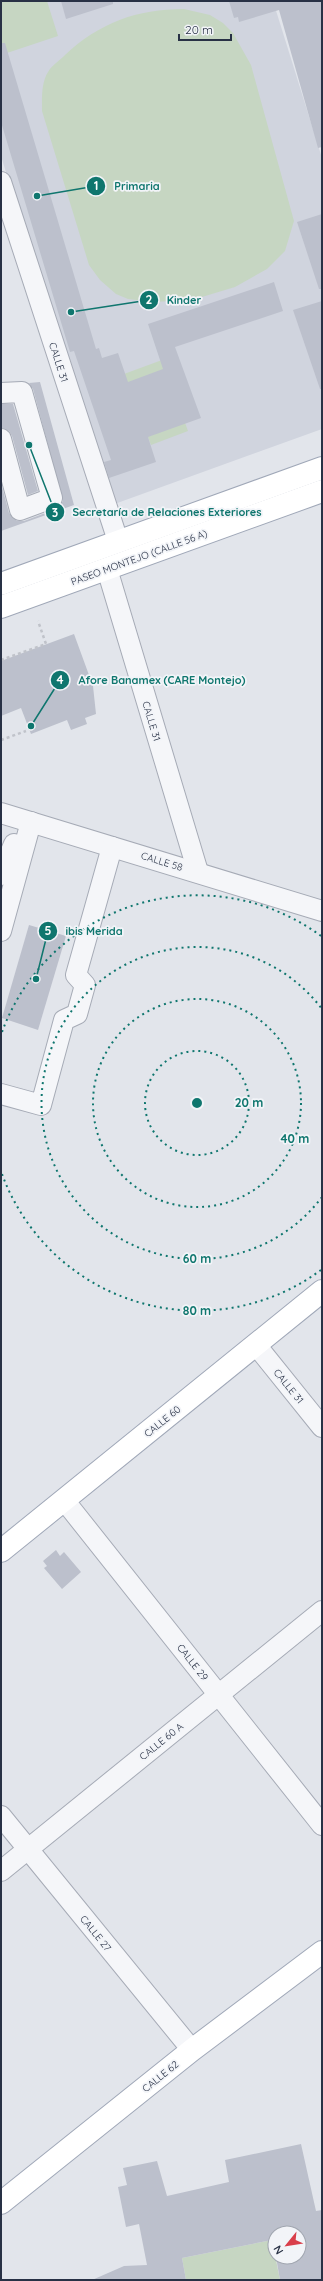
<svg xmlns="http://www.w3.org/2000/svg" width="323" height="2281" viewBox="0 0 323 2281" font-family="Quicksand,sans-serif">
<rect width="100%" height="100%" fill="#e2e5eb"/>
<!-- built -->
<polygon fill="#d0d4de" points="1,1 273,1 322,158 322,429 109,506 1,156"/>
<!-- green -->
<g fill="#c6d6c2">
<polygon points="1,1 47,1 58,36 1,55"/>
<path d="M184,9l26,6 13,8 10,10 18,32 43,156 -9,30 -18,18 -32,18 -43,13 -39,2 -25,-3 -12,-5 -16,-14 -11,-15 -47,-154c0,-12 -1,-28 6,-39 4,-7 11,-11 17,-17 34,-32 72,-46 119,-46z"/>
<polygon points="162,360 188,431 151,445 124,374"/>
<polygon points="272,2240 280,2280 186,2280 182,2258"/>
</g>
<!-- building -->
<g fill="#bcc0cc">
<polygon points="61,1 113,1 113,4 66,19"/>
<polygon points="229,1 322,1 322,147 318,148 279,10 239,22 238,17 234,18"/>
<polygon points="1,43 5,43 96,349 99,348 102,358 118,353 128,382 163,369 148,324 274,282 283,311 175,347 201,418 148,437 156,462 109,478 104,462 111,460 74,351 70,352 1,122"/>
<polygon points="322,214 322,289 319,289 297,222"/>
<polygon points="322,301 322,389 320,389 293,310"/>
<polygon points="40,382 74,505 1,531 1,483 9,513 17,521 24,521 56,509 63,501 33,389 29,383"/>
<polygon points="1,404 13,404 38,491 28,495 12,436 9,431 1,428"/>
<polygon points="74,634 93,686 96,714 85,718 87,724 71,730 67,720 31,734 21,708 1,716 1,661"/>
<polygon points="29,925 66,936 38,1030 2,1018"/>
<polygon points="56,1550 60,1556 64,1552 81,1572 62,1589 44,1568 47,1566 43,1561"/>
<polygon points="301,2144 316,2211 322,2210 322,2280 280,2280 276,2257 299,2257 299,2233 275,2233 275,2253 272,2240 182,2258 186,2280 92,2280 124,2266 147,2265 139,2224 126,2227 118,2187 127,2185 123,2168 157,2161 167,2196 229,2182 225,2160"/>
</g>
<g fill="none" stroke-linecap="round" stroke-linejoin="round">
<defs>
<g id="minor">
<polyline points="1,182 118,541"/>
<polyline points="1,393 22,392 52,498 20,510 1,439"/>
<polyline points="107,569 198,872"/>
<polyline points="1,813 322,911"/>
<polyline points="1,875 14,844"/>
<polyline points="1,931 31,822"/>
<polyline points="1,1094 41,1105 64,1020 77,1014 85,985 76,975 112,847"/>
<polyline points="256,1345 322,1427"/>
<polyline points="64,1500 322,1825"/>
<polyline points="1,1816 192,2050"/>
<polyline points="1,1871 322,1611"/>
</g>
<g id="major">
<polyline points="1,584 322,468"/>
<polyline points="1,607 322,491"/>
<polyline points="1,1551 322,1291"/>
<polyline points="1,2203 192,2050 322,1952"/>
</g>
</defs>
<!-- minor casing -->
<use href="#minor" stroke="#a6abb6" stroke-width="22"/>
<!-- major casing -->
<use href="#major" stroke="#a0a8b8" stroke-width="24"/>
<!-- path -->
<g stroke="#c0c3ca" stroke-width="2.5" stroke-dasharray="3 3" stroke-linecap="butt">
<polyline points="1,660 46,644 38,621"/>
<polyline points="1,740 26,731"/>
</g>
<!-- minor -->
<use href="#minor" stroke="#f5f6f9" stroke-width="20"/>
<!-- major -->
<use href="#major" stroke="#fff" stroke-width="22"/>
</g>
<!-- distance rings -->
<g fill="none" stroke="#0f766e" stroke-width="2" stroke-dasharray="2 4">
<circle cx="197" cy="1103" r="52"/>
<circle cx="197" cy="1103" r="104"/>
<path d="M322 1197A156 156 0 1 1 322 1009"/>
<path d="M321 1270A208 208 0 0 1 2 1174M2 1032A208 208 0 0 1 321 936"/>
</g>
<g text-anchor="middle" stroke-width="3.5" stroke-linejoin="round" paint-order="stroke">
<!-- street labels -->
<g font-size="10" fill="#283145" stroke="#f2f4f8">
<text transform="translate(59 362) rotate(72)" y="4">CALLE 31</text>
<text transform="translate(139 557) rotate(-20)" y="4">PASEO MONTEJO (CALLE 56 A)</text>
<text transform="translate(152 721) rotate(73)" y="4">CALLE 31</text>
<text transform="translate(162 861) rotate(17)" y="4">CALLE 58</text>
<text transform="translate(289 1386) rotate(51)" y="4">CALLE 31</text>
<text transform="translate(162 1421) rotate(-39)" y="4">CALLE 60</text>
<text transform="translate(193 1662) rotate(52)" y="4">CALLE 29</text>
<text transform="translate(161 1741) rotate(-39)" y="4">CALLE 60 A</text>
<text transform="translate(96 1933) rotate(51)" y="4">CALLE 27</text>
<text transform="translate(160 2076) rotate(-39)" y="4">CALLE 62</text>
</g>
</g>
<circle cx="197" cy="1103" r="6" fill="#0f766e" stroke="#f2f4f8" stroke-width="2"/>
<g font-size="12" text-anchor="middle" font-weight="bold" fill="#0f766e" stroke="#f2f4f8" stroke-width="3.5" stroke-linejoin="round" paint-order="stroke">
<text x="249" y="1107">20 m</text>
<text x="295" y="1143">40 m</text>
<text x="197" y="1263">60 m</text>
<text x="197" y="1315">80 m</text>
</g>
<!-- callouts -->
<path fill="none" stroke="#0f766e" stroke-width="1.5" d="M37 196L96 186M71 312L149 300M29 445L55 512M31 726L60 680M36 979L48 931"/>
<g fill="#0f766e" stroke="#f2f4f8" stroke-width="1.5">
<circle cx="37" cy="196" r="4"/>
<circle cx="71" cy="312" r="4"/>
<circle cx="29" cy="445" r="4"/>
<circle cx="31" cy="726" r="4"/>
<circle cx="36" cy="979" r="4"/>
<circle cx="96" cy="186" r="10"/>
<circle cx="149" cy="300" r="10"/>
<circle cx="55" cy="512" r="10"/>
<circle cx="60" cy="680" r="10"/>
<circle cx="48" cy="931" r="10"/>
</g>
<g font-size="12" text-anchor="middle" font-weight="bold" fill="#fff">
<text x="96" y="190">1</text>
<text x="149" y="304">2</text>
<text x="55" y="517">3</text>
<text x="60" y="684">4</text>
<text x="48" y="935">5</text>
</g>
<g font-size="11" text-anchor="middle" font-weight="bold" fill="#0f766e" stroke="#f2f4f8" stroke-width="3.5" stroke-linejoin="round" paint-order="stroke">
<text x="137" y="190">Primaria</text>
<text x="184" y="304">Kinder</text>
<text x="167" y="516">Secretaría de Relaciones Exteriores</text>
<text x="162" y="684">Afore Banamex (CARE Montejo)</text>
<text x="94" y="935">ibis Merida</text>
</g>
<!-- border -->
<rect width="323" height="2281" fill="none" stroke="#283145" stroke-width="4"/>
<!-- north arrow -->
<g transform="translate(287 2245) rotate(240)"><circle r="19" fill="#f2f4f8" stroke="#a1a6b0"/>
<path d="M0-3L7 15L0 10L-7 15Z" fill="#d93e4a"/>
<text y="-6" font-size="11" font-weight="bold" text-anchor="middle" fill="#283145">N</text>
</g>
<!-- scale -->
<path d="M179 34v6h52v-6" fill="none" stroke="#283145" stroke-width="2"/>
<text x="185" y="34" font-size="12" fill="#283145" stroke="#f2f4f8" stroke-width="3" paint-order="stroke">20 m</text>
</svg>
